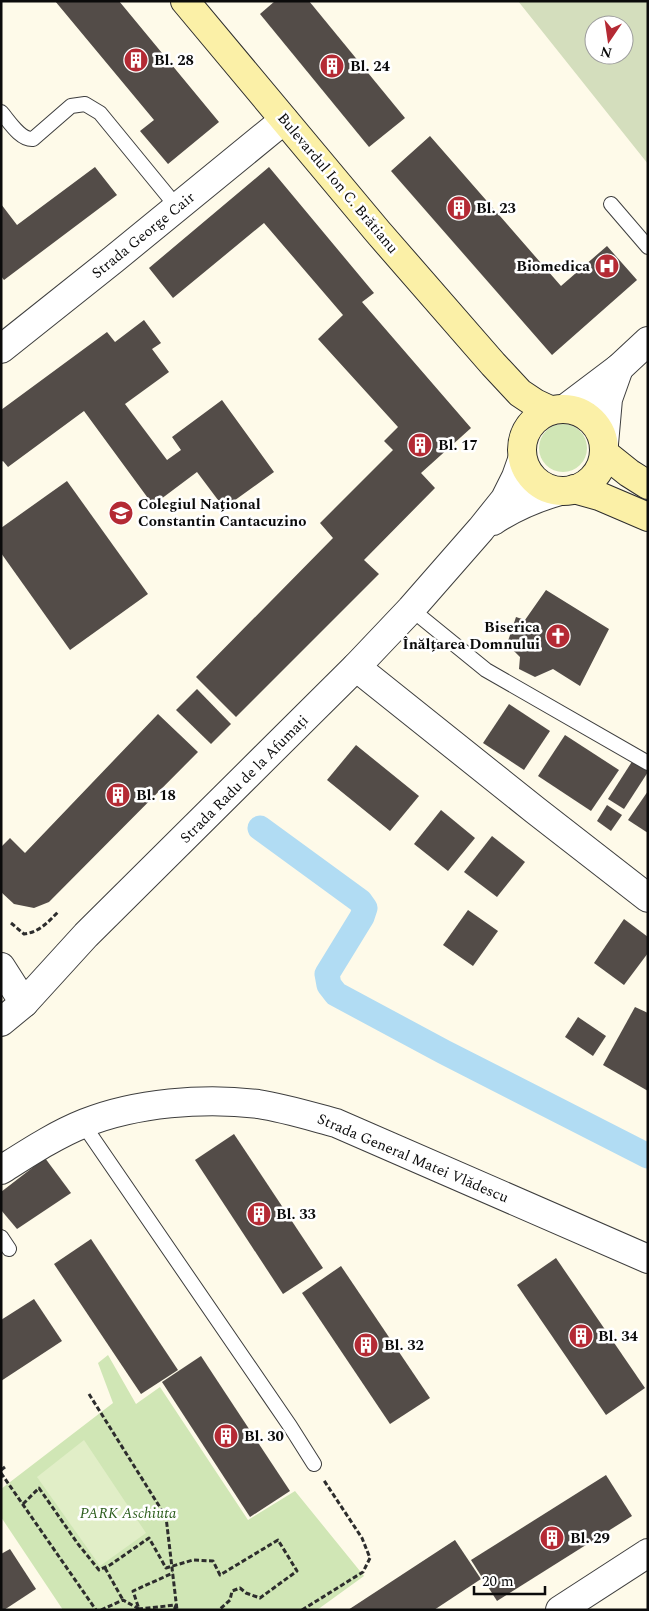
<svg xmlns="http://www.w3.org/2000/svg" width="649" height="1611" viewBox="0 0 649 1611" font-family="Spectral,serif">
<rect width="100%" height="100%" fill="#fefae9"/>
<!-- green -->
<g fill="#d0e6b5">
<circle cx="563" cy="448" r="24"/>
<polygon points="108,1355 136,1404 160,1387 248,1520 295,1491 364,1576 317,1610 63,1610 1,1517 1,1489 113,1403 98,1363"/>
</g>
<!-- cemetery -->
<path fill="#d4debd" fill-rule="evenodd" d="M518,1h130v163zM594,25h30v30h-30z"/>
<!-- pitch -->
<polygon fill="#e1eec7" points="84,1440 146,1533 100,1566 37,1477"/>
<g fill="none" stroke-linecap="round" stroke-linejoin="round">
<!-- canal -->
<polyline stroke="#b1dcf3" stroke-width="25" points="260,828 360,901 365,908 362,917 327,974 329,985 336,994 444,1052 648,1156"/>
</g>
<!-- building -->
<g fill="#534c48">
<polygon points="55,1 119,1 219,122 168,164 140,131 154,120"/>
<polygon points="275,1 309,1 405,118 369,147 260,14"/>
<polygon points="430,136 561,286 607,246 637,280 552,355 391,171"/>
<polygon points="95,167 117,195 4,280 1,276 1,204 17,225"/>
<polygon points="269,167 374,293 362,302 471,428 421,473 435,488 364,560 379,574 236,717 196,677 333,538 320,523 393,450 384,441 398,427 318,339 343,315 264,223 173,298 149,268"/>
<polygon points="144,320 161,343 152,349 169,372 125,404 167,460 181,450 172,437 222,400 274,472 224,508 197,472 153,505 84,411 8,467 3,461 1,462 1,410 107,332 115,342"/>
<polygon points="67,481 148,594 70,650 1,553 1,528"/>
<polygon points="546,590 609,629 580,686 553,669 535,677 519,669 520,657 507,644 516,617 525,620"/>
<polygon points="197,689 231,724 211,744 176,710"/>
<polygon points="509,704 550,731 524,770 483,743"/>
<polygon points="158,714 198,752 49,902 34,908 14,904 1,892 1,847 10,838 25,853"/>
<polygon points="565,735 619,770 591,811 538,776"/>
<polygon points="356,745 419,796 390,831 327,780"/>
<polygon points="633,760 648,770 648,772 624,809 608,799"/>
<polygon points="648,791 648,833 628,820"/>
<polygon points="607,805 622,815 611,831 597,821"/>
<polygon points="441,810 475,838 448,871 414,844"/>
<polygon points="492,836 525,862 497,897 464,872"/>
<polygon points="468,910 498,931 473,966 443,945"/>
<polygon points="624,919 648,937 648,953 624,985 594,963"/>
<polygon points="635,1007 648,1013 648,1091 603,1065"/>
<polygon points="578,1017 606,1036 593,1056 565,1037"/>
<polygon points="234,1134 323,1268 283,1294 195,1160"/>
<polygon points="45,1158 71,1193 17,1229 1,1210 1,1192"/>
<polygon points="91,1239 178,1370 141,1394 54,1264"/>
<polygon points="556,1258 645,1388 606,1415 517,1285"/>
<polygon points="341,1266 430,1398 390,1424 302,1293"/>
<polygon points="34,1299 62,1341 1,1381 1,1320"/>
<polygon points="201,1356 290,1491 250,1517 162,1382"/>
<polygon points="606,1475 632,1516 497,1601 471,1560"/>
<polygon points="455,1540 481,1579 434,1610 348,1610"/>
<polygon points="10,1549 36,1589 4,1610 1,1610 1,1554"/>
</g>
<g fill="none" stroke-linecap="round" stroke-linejoin="round">
<defs>
<g id="lane">
<path d="M1,112c8,9 19,28 32,27l38,-33 14,-2 15,9 77,94"/>
<polyline points="611,204 648,247"/>
<polyline points="411,609 486,670 648,763"/>
<polyline points="83,1124 290,1426 314,1464"/>
<polyline points="1,1237 9,1249"/>
</g>
<g id="street">
<polyline points="1,349 114,259 284,120"/>
<polyline points="566,408 619,368 648,341"/>
<polyline points="604,444 608,399 619,368"/>
<path d="M493,521c21,-14 42,-23 67,-30"/>
<polyline points="356,667 535,810 648,898"/>
<polyline points="1,967 24,1003"/>
<polyline points="1,1022 24,1003 86,935 356,667 411,609 481,529 505,499 516,477 522,460"/>
<path d="M1,1170c27,-17 54,-35 84,-47 50,-20 119,-26 173,-19 26,4 52,12 78,19l312,136"/>
<polyline points="560,1610 648,1553"/>
</g>
<g id="secondary">
<polyline points="185,1 378,232 493,364 520,393 535,403 550,410"/>
<circle cx="563" cy="450" r="41"/>
<polyline points="604,453 629,473 648,485"/>
<polyline points="574,489 599,496 648,517"/>
</g>
</defs>
<!-- lane casing -->
<use href="#lane" stroke="#3e3e3e" stroke-width="16"/>
<!-- street casing -->
<use href="#street" stroke="#3e3e3e" stroke-width="30"/>
<!-- secondary casing -->
<use href="#secondary" stroke="#2d2d2d" stroke-width="30"/>
<!-- path -->
<g stroke="#2d2d2d" stroke-width="3" stroke-dasharray="5 2.5" stroke-linecap="butt">
<path d="M11,923l13,11c16,-2 24,-12 35,-23"/>
<polyline points="89,1394 166,1517 177,1610"/>
<polyline points="1,1470 5,1467"/>
<polyline points="1,1473 96,1610"/>
<polyline points="23,1504 39,1488 78,1544 99,1570 110,1565 149,1538 166,1568 193,1560 213,1561 220,1575 278,1540 297,1571 260,1598 246,1593 240,1588 232,1591 230,1600 219,1610"/>
<polyline points="105,1568 123,1600"/>
<polyline points="138,1609 176,1605 174,1610"/>
<polyline points="101,1610 123,1600 139,1609 133,1591 173,1573"/>
<polyline points="302,1610 363,1572 370,1558 362,1538 323,1479"/>
</g>
<!-- lane -->
<use href="#lane" stroke="#fff" stroke-width="14"/>
<!-- street -->
<use href="#street" stroke="#fff" stroke-width="28"/>
<!-- secondary -->
<use href="#secondary" stroke="#fbf0a7" stroke-width="28"/>
</g>
<!-- icons -->
<defs>
<symbol id="building-disc" viewBox="-11 -11 22 22"><circle r="9.5" fill="#b42a34" stroke="#fff"/><path d="M-4-6H4V6H1V3H-1V6H-4ZM-2.5-4.3h1.7v1.8h-1.7ZM.8-4.3h1.7v1.8H.8ZM-2.5-1h1.7V.8h-1.7ZM.8-1h1.7V.8H.8Z" fill="#fff"/></symbol>
<symbol id="hospital-disc" viewBox="-11 -11 22 22"><circle r="9.5" fill="#b42a34" stroke="#fff"/><path d="M-5-5h3v3.5h4V-5h3V5h-3V1.5h-4V5h-3Z" fill="#fff"/></symbol>
<symbol id="school-disc" viewBox="-11 -11 22 22"><circle r="9.5" fill="#b42a34" stroke="#fff"/><path d="M0-5L7-2L0 1L-7-2ZM-4 1L0 2.5L4 1V4Q0 6-4 4Z" fill="#fff"/></symbol>
<symbol id="church-disc" viewBox="-11 -11 22 22"><circle r="9.5" fill="#b42a34" stroke="#fff"/><path d="M-1.2-6h2.4v3.5h3.3v2.4h-3.3V6h-2.4V-.1h-3.3v-2.4h3.3Z" fill="#fff"/></symbol>
</defs>
<g fill-rule="evenodd">
<use href="#building-disc" x="122" y="46" width="28" height="28"/>
<use href="#building-disc" x="318" y="52" width="28" height="28"/>
<use href="#building-disc" x="445" y="194" width="28" height="28"/>
<use href="#hospital-disc" x="593" y="252" width="28" height="28"/>
<use href="#building-disc" x="406" y="431" width="28" height="28"/>
<use href="#school-disc" x="107" y="499" width="28" height="28"/>
<use href="#church-disc" x="544" y="622" width="28" height="28"/>
<use href="#building-disc" x="104" y="781" width="28" height="28"/>
<use href="#building-disc" x="245" y="1200" width="28" height="28"/>
<use href="#building-disc" x="567" y="1322" width="28" height="28"/>
<use href="#building-disc" x="352" y="1331" width="28" height="28"/>
<use href="#building-disc" x="212" y="1422" width="28" height="28"/>
<use href="#building-disc" x="538" y="1524" width="28" height="28"/>
</g>
<g text-anchor="middle" stroke-width="5" stroke-linejoin="round" paint-order="stroke">
<!-- poi labels -->
<g font-size="15" font-weight="bold" fill="#0b0b0b" stroke="#fff" text-anchor="start">
<text x="154" y="65">Bl. 28</text>
<text x="350" y="71">Bl. 24</text>
<text x="476" y="213">Bl. 23</text>
<text x="590" y="271" text-anchor="end">Biomedica</text>
<text x="438" y="450">Bl. 17</text>
<text x="138" y="509">Colegiul Național<tspan x="138" dy="17">Constantin Cantacuzino</tspan></text>
<text x="540" y="632" text-anchor="end">Biserica<tspan x="540" dy="17">Înălțarea Domnului</tspan></text>
<text x="136" y="800">Bl. 18</text>
<text x="276" y="1219">Bl. 33</text>
<text x="598" y="1341">Bl. 34</text>
<text x="384" y="1350">Bl. 32</text>
<text x="244" y="1441">Bl. 30</text>
<text x="570" y="1543">Bl. 29</text>
</g>
<!-- street labels -->
<g font-size="15" fill="#0b0b0b" stroke="#fff">
<text transform="translate(338 183) rotate(50)" y="5">Bulevardul Ion C. Brătianu</text>
<text transform="translate(143 235) rotate(-39)" y="5">Strada George Cair</text>
<text transform="translate(244 779) rotate(-45)" y="5">Strada Radu de la Afumați</text>
<text transform="translate(413 1158) rotate(23)" y="5">Strada General Matei Vlădescu</text>
</g>
<!-- park labels -->
<g font-size="15" font-style="italic" fill="#2e5f1f" stroke="#fff">
<text x="128" y="1518">PARK Aschiuta</text>
</g>
</g>
<!-- border -->
<rect width="649" height="1611" fill="none" stroke="#0b0b0b" stroke-width="5"/>
<!-- north arrow -->
<g transform="translate(609 40) rotate(193)"><circle r="24" fill="#ffffff" stroke="#9d9d9d"/>
<path d="M0-4L9 19L0 12L-9 19Z" fill="#b42a34"/>
<text y="-8" font-size="14" font-weight="bold" text-anchor="middle" fill="#0b0b0b">N</text>
</g>
<!-- scale -->
<path d="M474 1586v8h71v-8" fill="none" stroke="#0b0b0b" stroke-width="2.5"/>
<text x="482" y="1586" font-size="15" fill="#0b0b0b" stroke="#ffffff" stroke-width="4" paint-order="stroke">20 m</text>
</svg>
